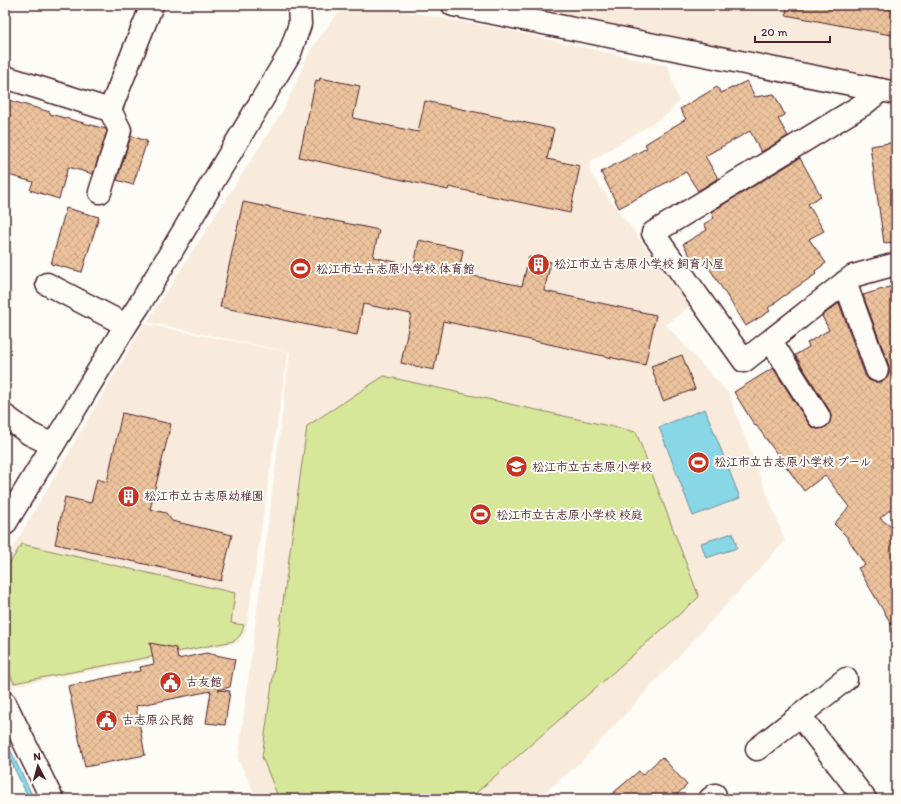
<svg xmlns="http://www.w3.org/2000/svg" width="901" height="804" viewBox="0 0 901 804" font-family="Itim,'Klee One',sans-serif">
<defs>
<pattern id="building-cross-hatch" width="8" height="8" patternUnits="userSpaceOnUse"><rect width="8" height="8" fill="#ecc39c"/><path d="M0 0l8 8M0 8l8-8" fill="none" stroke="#cca787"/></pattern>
</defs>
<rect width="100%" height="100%" fill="#fdfcf7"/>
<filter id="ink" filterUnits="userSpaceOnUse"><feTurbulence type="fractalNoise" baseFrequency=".025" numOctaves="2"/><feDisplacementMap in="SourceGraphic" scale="8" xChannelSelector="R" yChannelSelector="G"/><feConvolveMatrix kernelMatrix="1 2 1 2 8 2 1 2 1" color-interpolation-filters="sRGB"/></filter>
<g filter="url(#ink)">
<!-- built -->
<g fill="#f8ebdc">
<polygon points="360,5 370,5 497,28 668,66 679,102 666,115 591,161 589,172 690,306 666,325 728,393 785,541 582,761 537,799 257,799 238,759 290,352 147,322 285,107 311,49 337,14"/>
<polygon points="509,5 896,5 896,83 744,52 604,25"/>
<polygon points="144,324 288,352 246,631 243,637 237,643 13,686 5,669 5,561"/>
</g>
<!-- park -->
<g fill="#d6e79a" stroke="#908362">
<polygon points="384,376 636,432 699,597 469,799 279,799 262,757 307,426"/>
<path d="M22,544l213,49 -4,30 13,2c-2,7 -3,11 -10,16l-220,42 -9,-19v-94z"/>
</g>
<!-- water -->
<g fill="#88d7e6" stroke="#6f8d9b">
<polygon points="705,409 740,498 693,516 659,427"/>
<polygon points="733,533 737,548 706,558 701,543"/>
<polygon points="5,739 34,799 29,799 5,749"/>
</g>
<!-- building -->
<g fill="url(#building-cross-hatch)" stroke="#4a1f2b">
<polygon points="787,5 872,5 896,10 896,36 786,15"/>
<polygon points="320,78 360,86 353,118 418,132 425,101 554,129 547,159 580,166 570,213 449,187 448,190 299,157 316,80 319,81"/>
<polygon points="747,81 755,97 774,94 785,115 778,119 788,136 761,152 750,131 705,156 718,178 698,191 686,172 619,208 601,172 647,148 645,144 686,119 680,109 717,87 721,93"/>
<polygon points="5,99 50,112 50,114 106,129 107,131 93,174 68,167 59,199 30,190 33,182 5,174"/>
<polygon points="131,136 147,141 133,185 117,180"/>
<polygon points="896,142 896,242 884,243 870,146"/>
<polygon points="800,158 821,196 808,204 824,231 809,239 826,263 815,271 816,274 775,302 775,303 768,308 770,311 746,326 703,258 695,264 683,244 707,230 704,224 714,218 711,212"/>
<polygon points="243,202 379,230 373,257 414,266 419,240 463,250 459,273 522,286 529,257 551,262 544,291 656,315 645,365 443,321 434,370 401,363 411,314 363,304 357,335 220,307"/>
<polygon points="66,208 99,217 82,272 51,264"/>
<polygon points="896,285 896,505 880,518 891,527 896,535 896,632 858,568 865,565 847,537 834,524 849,507 825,475 804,491 756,425 755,426 734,392 773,368 809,424 813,428 819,429 826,427 830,422 831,416 830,411 795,355 809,347 807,343 829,330 822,316 839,303 865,375 869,380 874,382 882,382 887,378 889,373 889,366 863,295"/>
<polygon points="682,355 695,389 663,401 651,366"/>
<polygon points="122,413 171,424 150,509 166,513 172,521 232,535 221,581 55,544 65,497 91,503 97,479 107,482"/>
<polygon points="150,643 176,648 178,659 206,653 235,659 230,687 218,690 230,691 225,725 206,723 211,691 136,706 145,755 85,767 68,686 134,672 141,671 140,667 154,664"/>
<polygon points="662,757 687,785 672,799 606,799 639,771 642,775"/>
</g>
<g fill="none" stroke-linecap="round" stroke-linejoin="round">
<defs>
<g id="street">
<polyline points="453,5 891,92"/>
<polyline points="5,77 110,110 152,5"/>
<polyline points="881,90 864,104 653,233 744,361 853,276 896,264"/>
<polyline points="100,192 120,130 110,110"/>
<polyline points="845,282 877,370"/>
<polyline points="47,284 126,325"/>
<polyline points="771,341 819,417"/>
<polyline points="5,416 30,434 53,445"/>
<polyline points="5,524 126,325 138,307 290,53 300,24 299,5"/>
<polyline points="5,703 52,799"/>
<polyline points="800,716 865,799"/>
<polyline points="757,749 846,679"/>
<polyline points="710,799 715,795"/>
</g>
</defs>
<!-- street casing -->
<use href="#street" stroke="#4a1f2b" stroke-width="25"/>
<!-- street -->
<use href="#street" stroke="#fdfcf7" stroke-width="22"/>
</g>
</g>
<!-- icons -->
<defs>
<symbol id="building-disc" viewBox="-11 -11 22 22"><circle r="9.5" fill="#c8321e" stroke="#fdfcf7"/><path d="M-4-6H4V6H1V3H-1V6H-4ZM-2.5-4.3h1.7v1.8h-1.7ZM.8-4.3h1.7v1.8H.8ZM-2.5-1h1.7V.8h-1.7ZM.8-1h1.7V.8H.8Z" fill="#fff"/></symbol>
<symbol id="stadium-disc" viewBox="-11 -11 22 22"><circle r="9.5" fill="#c8321e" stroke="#fdfcf7"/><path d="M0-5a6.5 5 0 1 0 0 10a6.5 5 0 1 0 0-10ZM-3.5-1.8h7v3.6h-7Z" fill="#fff"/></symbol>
<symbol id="school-disc" viewBox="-11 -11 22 22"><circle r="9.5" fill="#c8321e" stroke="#fdfcf7"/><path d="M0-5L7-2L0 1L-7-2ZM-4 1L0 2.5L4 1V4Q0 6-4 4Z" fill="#fff"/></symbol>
<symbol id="civic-disc" viewBox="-11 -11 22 22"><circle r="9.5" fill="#c8321e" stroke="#fdfcf7"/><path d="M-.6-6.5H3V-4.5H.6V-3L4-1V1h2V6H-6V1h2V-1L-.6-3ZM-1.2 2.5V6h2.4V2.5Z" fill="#fff"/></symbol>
</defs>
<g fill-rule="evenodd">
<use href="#building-disc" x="526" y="252" width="25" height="25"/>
<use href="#stadium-disc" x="288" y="256" width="25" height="25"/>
<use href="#stadium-disc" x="686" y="450" width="25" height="25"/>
<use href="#school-disc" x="504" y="454" width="25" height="25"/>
<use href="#building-disc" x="116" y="484" width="25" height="25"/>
<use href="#stadium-disc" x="468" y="502" width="25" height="25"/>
<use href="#civic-disc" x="158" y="670" width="25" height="25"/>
<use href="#civic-disc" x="94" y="708" width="25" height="25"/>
</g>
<g text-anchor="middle" stroke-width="4" stroke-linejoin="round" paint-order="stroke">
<!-- poi labels -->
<g font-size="12" font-weight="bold" fill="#4a1f2b" stroke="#fdfcf7" text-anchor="start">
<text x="554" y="268">松江市立古志原小学校 飼育小屋</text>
<text x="316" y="273">松江市立古志原小学校 体育館</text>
<text x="714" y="466">松江市立古志原小学校 プール</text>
<text x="532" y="471">松江市立古志原小学校</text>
<text x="144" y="500">松江市立古志原幼稚園</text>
<text x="496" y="519">松江市立古志原小学校 校庭</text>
<text x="186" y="686">古友館</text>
<text x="122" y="724">古志原公民館</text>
</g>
</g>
<!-- margin -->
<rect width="901" height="804" fill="none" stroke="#fdfcf7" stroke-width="20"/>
<rect x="10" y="10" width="881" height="784" fill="none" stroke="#4a1f2b" stroke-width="1.5" filter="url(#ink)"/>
<!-- north arrow -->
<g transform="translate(38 766) rotate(354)" stroke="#fdfcf7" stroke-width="3" paint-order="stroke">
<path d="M0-3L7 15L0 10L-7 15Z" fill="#4a1f2b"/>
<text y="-6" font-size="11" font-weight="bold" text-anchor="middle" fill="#4a1f2b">N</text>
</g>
<!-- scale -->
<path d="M755 36v6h75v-6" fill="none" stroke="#4a1f2b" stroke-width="2"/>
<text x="761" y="36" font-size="12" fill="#4a1f2b" stroke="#fdfcf7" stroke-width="3" paint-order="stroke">20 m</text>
</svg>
